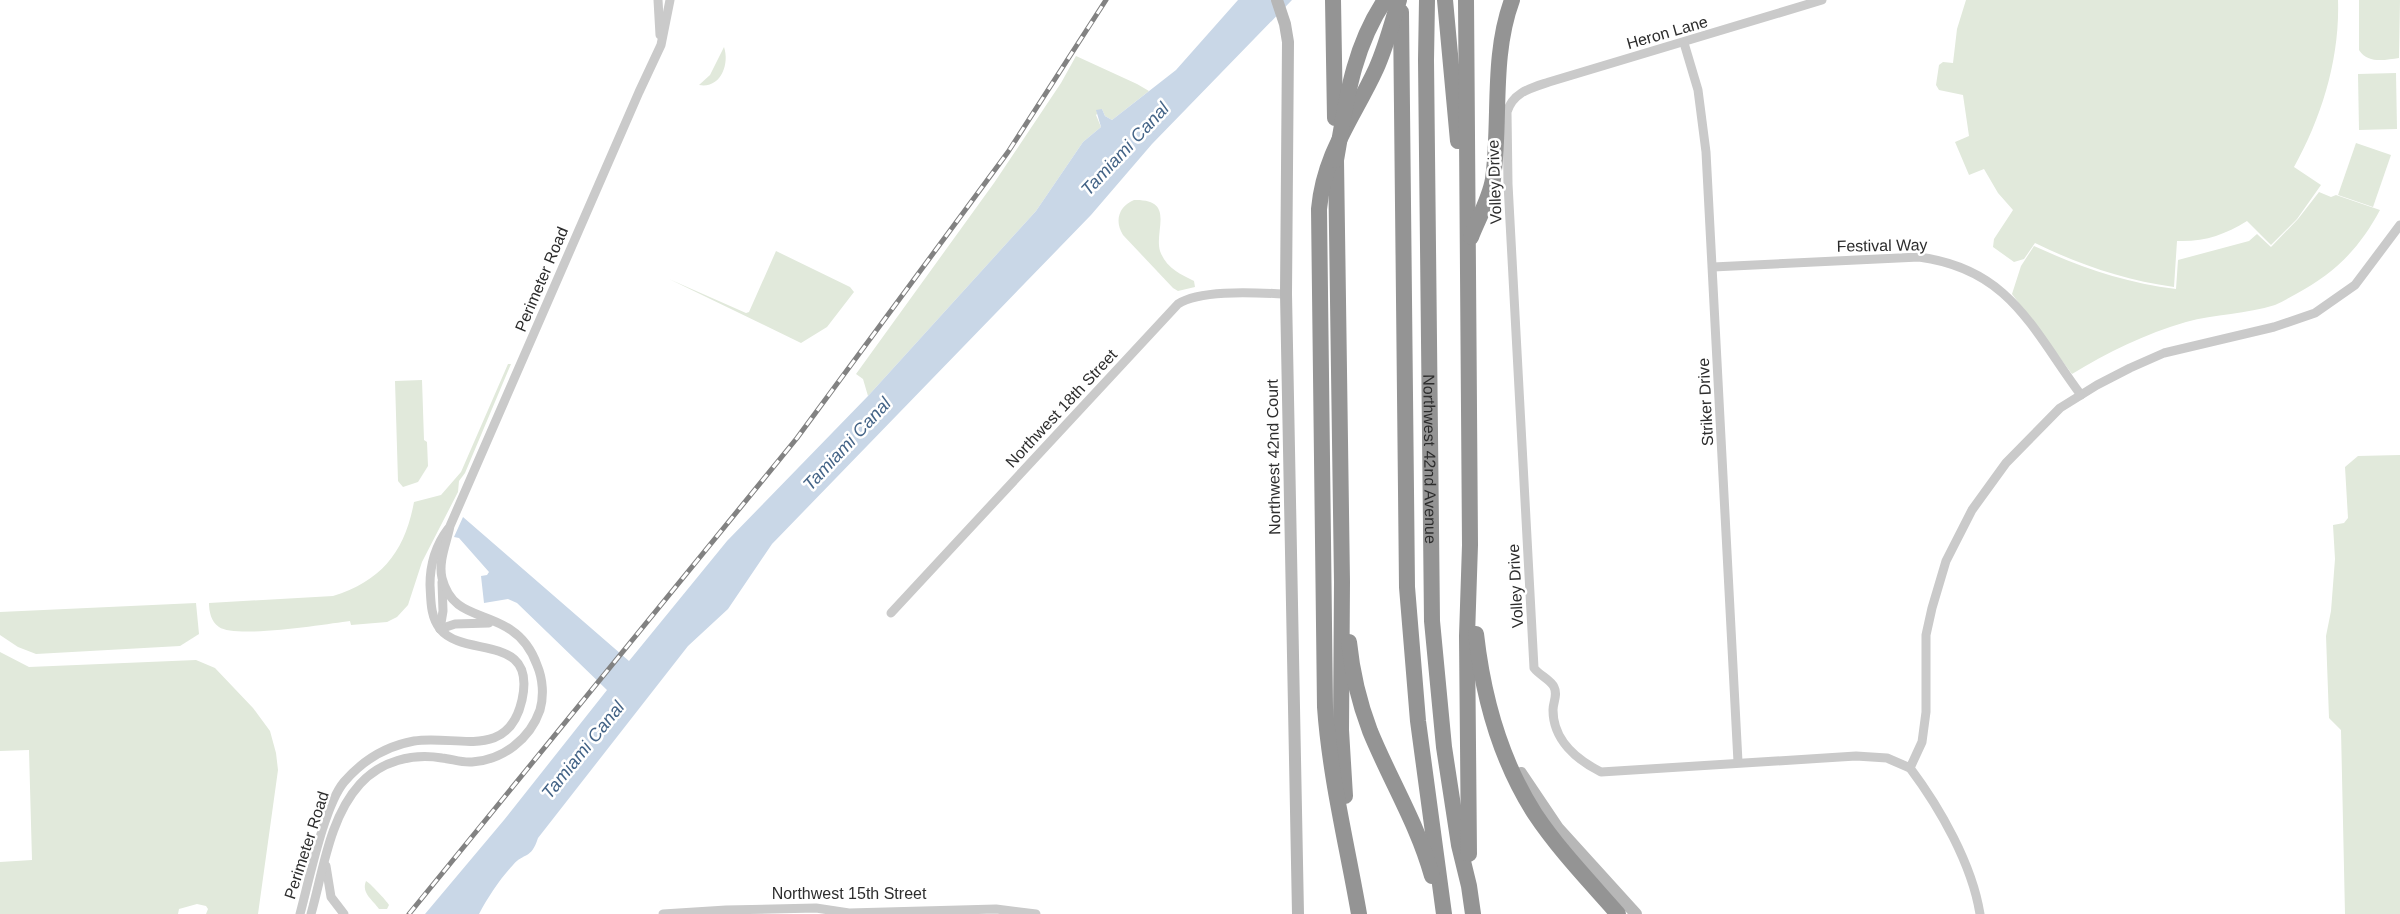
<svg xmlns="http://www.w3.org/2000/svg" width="2400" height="914" viewBox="0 0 2400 914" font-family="Arial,sans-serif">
<rect width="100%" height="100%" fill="#fff"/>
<!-- green -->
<g fill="#e1e9db">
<path d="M1966,0h372c2,58 -16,117 -44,167l27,18 -24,34 -26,26 -24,-24c-23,14 -42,21 -70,20l-3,46c-50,-7 -94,-22 -139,-44l-11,16 -10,3 -21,-15 1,-8 19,-29 -15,-17 -14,-24 -15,6 -14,-33 14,-6 -6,-41 -24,-5 -3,-5 3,-20 4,-3 10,1 4,-34z"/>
<path d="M2359,0h41l-1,58c-14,2 -31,6 -40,-8z"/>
<path d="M724,47c6,18 -4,42 -25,38l11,-10z"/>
<polygon points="1076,56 1137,84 1149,91 1112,120 1105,116 1102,109 1096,115 1101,127 1083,142 1036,211 868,396 863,379 856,374 994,183 1061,83"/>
<polygon points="2396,73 2397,129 2359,130 2358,74"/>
<polygon points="2356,143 2391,155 2373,207 2338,195"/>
<path d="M2319,192l12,5 5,-2 44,15c-21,39 -45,63 -84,84 -7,4 -14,8 -21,11 -28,9 -60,9 -89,17 -41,12 -78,30 -114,52l-60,-80 9,-28 13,-20c46,21 91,37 142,43l2,-29 71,-19 8,-7 14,13 27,-28z"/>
<path d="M1134,200c42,-1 20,30 26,51 6,17 20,23 34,30l1,6 -17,4 -5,-3 -50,-53c-9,-14 -4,-29 11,-35z"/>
<polygon points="776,251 850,287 854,292 827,327 801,343 669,279 746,313 749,312"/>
<path d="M508,364h3l-46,109 -6,8 -1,11 -36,70 -14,43 -11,12 -10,5 -36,3 -1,-4c-24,3 -114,18 -131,6 -8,-5 -10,-16 -10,-24l124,-7c49,-15 72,-45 81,-94l27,-7 20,-23z"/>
<polygon points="422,380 424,440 427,442 428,466 418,482 403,487 398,481 395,381"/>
<polygon points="2400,455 2400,914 2345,914 2341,730 2329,718 2326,636 2331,611 2335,559 2333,525 2344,523 2348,518 2345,467 2358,456"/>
<polygon points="196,603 199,634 180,646 36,654 18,647 0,635 0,612"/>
<polygon points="0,652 29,667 196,660 215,668 253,708 270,731 276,753 278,770 258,914 206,914 208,909 206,906 197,904 179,909 178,914 0,914 0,862 32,860 29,750 0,751"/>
<path d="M366,881c3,1 21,20 23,24l-2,4h-8c-6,-9 -18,-16 -13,-28z"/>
</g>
<!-- water -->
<path fill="#c9d7e7" d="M1238,0h54l-140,144 -61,71 -319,329 -44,65 -40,37 -150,192c-7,22 -14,14 -25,27 -13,14 -25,32 -34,49h-54l79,-94 103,-130 -90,-87 -9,-4 -24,4 -3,-27 6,-1 2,-3 -30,-34 -5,-1 9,-20 166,144 98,-120 141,-145 168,-185 47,-69 18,-15 -5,-17 6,-1 3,7 7,4 64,-50z"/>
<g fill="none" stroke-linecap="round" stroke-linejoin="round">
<!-- street -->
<g stroke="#cacaca" stroke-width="9">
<polyline points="658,0 660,35"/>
<path d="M1822,0l-273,82c-18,6 -36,10 -42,30l1,72 26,484c5,7 17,12 20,19 4,8 -1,15 -1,23 0,30 24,50 48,62l255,-16 31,2 23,10"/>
<polyline points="1684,43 1698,90 1706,152 1738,762"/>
<path d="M1713,267l206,-10c91,12 113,72 162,138"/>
<path d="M891,613l287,-309c23,-15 80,-11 108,-10"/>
<polyline points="440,629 455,624 489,623"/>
<polyline points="440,629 443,611 442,582"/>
<polyline points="326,866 331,897 344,914"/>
<path d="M300,914c9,-33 24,-108 44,-132 19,-22 42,-36 70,-41 41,-7 94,21 108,-41 15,-68 -58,-41 -82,-71 -10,-13 -9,-29 -10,-44 0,-20 6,-40 18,-56"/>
<path d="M311,914c12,-42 18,-96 49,-130 21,-23 52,-31 82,-26 10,1 20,5 30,4 31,-2 58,-23 68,-52 4,-14 3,-31 -3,-45 -5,-14 -14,-27 -26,-35 -27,-19 -59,-13 -69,-52 -4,-17 5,-36 8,-52l189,-434 22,-47 9,-45"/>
<polyline points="663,914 726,910 816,908 849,913 996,909 1036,914"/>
<path d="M1980,914c-8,-50 -40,-106 -70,-146l12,-26 4,-30v-77l6,-27 14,-47 26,-51 34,-47 54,-55 37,-23 33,-17 34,-15 110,-26 41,-14 40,-28 45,-60"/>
</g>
<!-- secondary -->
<g stroke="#b7b7b7" stroke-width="12">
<polyline points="1277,0 1285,24 1288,42 1286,294 1298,914"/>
<polyline points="1521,773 1558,828 1636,914"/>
</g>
<!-- highway -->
<g stroke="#949494" stroke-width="16">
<path id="s1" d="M1427,0l-1,60 6,561 12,126 15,98 10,41 4,28"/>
<polyline points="1445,0 1458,141"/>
<polyline points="1466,0 1470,545 1467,636 1469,854"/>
<polyline points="1401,12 1407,587 1418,721 1444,914"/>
<polyline points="1336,160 1342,582 1341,730 1345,796"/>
<path d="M1471,237c7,-18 19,-39 22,-58 8,-59 -2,-122 19,-179"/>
<path d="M1476,634c7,62 25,127 59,180 24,36 55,68 83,100"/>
<path d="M1349,642c3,30 10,60 21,89 20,49 48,94 62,145"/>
<path d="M1359,914c-12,-69 -29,-137 -34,-207l-6,-498c5,-56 35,-92 57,-140 10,-22 16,-46 23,-69"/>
</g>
<defs>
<polyline id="rail" points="409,914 797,438 1008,152 1106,0"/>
</defs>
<!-- rail casing -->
<use href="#rail" stroke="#828282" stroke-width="5"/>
<!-- rail -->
<use href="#rail" stroke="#fff" stroke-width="3" stroke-dasharray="9" stroke-linecap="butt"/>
<!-- highway-bridge -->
<g stroke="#949494" stroke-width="16">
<polyline points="1333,0 1335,118"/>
<path d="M1336,160c10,-57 16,-111 49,-160"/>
</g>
</g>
<g text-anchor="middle" stroke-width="5" stroke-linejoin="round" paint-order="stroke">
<!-- street labels -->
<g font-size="16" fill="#2d2d2d" stroke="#fff">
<text transform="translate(1667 32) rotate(-16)" y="6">Heron Lane</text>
<text transform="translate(1494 182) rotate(-92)" y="6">Volley Drive</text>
<text transform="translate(1882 245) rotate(-1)" y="6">Festival Way</text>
<text transform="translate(541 279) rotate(-67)" y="6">Perimeter Road</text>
<text transform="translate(1705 402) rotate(-93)" y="6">Striker Drive</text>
<text transform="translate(1061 408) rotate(-47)" y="6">Northwest 18th Street</text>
<text transform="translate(1273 457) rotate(-91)" y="6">Northwest 42nd Court</text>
<text dy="6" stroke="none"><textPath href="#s1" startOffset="459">Northwest 42nd Avenue</textPath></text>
<text transform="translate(1515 586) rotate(-93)" y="6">Volley Drive</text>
<text transform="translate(306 845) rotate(-72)" y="6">Perimeter Road</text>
<text x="849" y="899">Northwest 15th Street</text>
</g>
<!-- water labels -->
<g font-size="18" font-style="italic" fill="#436386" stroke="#fff">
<text transform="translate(1125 149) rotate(-47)" y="6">Tamiami Canal</text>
<text transform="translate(847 444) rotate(-47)" y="6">Tamiami Canal</text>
<text transform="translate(583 750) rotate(-51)" y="6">Tamiami Canal</text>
</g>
</g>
</svg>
